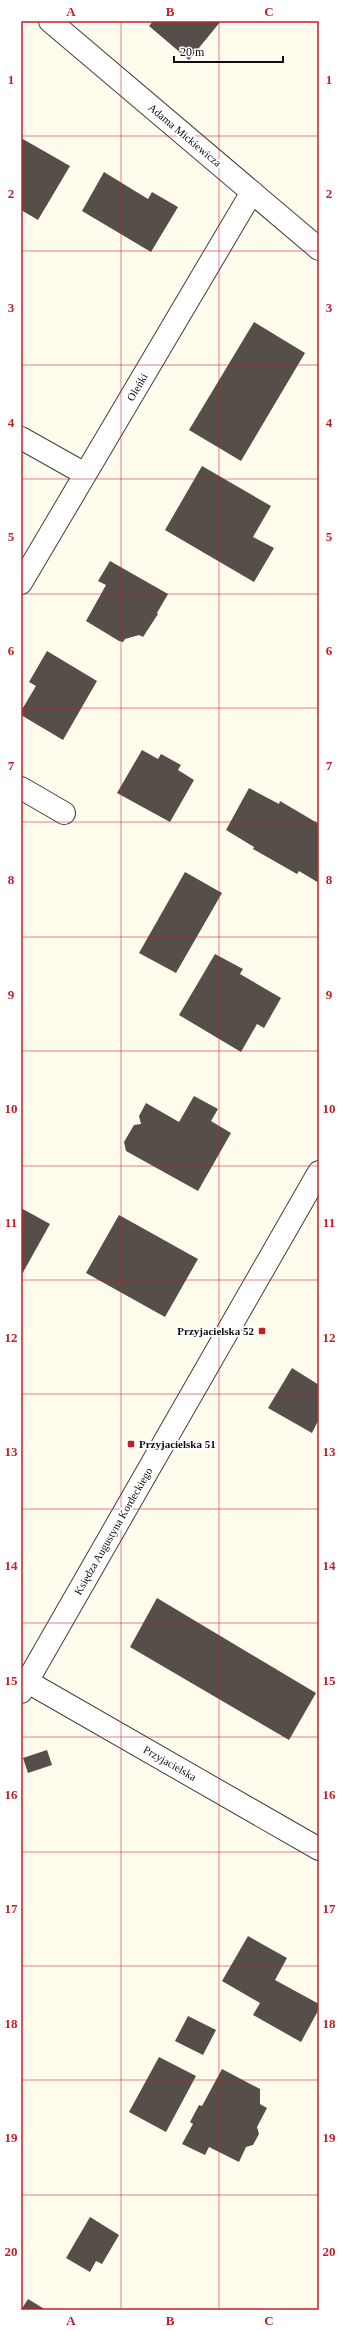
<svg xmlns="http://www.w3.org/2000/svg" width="340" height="2331" viewBox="0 0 340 2331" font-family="'Times New Roman',serif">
<rect width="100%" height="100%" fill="#fffbed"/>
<!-- building -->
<g fill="#564e49">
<polygon points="153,21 221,21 189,60 149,26"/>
<polygon points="21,138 70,166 38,220 21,210"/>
<polygon points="104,172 148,199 152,192 178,207 151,252 82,211"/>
<polygon points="254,322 305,353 241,461 189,430"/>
<polygon points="202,466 271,506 253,537 274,548 254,582 165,530"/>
<polygon points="110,561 168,594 157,613 158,614 143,637 139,635 125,639 123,642 119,641 86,621 106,585 98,581"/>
<polygon points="47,651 97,681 63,740 21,715 21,711 36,686 29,682"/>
<polygon points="142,750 158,759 161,754 181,765 178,770 194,780 170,822 117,793"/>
<polygon points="249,788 279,804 280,801 319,824 319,883 299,871 297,874 253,849 254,847 226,830"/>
<polygon points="185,872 222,893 176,973 139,953"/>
<polygon points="215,954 243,969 240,974 281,998 264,1028 257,1024 241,1052 179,1015"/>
<polygon points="194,1096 218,1109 211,1121 231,1133 198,1191 126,1151 124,1142 134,1125 141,1124 139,1116 146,1103 179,1122"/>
<polygon points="21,1208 50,1224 21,1276"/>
<polygon points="119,1215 198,1259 165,1317 86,1273"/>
<polygon points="292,1368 319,1385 319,1419 312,1433 268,1408"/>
<polygon points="157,1598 316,1693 289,1740 130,1647"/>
<polygon points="47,1750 52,1765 28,1773 23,1758"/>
<polygon points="248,1936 287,1958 275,1980 319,2004 319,2009 301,2042 253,2015 260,2003 222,1981"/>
<polygon points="188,2016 216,2030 203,2055 175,2041"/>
<polygon points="159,2057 196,2076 166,2132 129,2112"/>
<polygon points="222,2069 260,2089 260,2104 267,2108 257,2127 259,2134 253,2145 246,2147 239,2162 209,2147 205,2155 182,2144 193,2124 190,2122 199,2105 202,2106"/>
<polygon points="90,2217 119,2235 102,2264 96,2261 90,2272 66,2258"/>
<polygon points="28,2299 46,2310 21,2310"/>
</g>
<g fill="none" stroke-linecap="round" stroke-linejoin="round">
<defs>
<g id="minor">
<polyline points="50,21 319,249"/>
<polyline points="21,438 85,474"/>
<polyline points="21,583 252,192"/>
<polyline points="21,788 64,813"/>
<polyline points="21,1678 319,1849"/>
<polyline points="21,1692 319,1172"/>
</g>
</defs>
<!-- minor casing -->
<use href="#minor" stroke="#404040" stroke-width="24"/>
<!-- minor -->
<use href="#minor" stroke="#fff" stroke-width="22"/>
</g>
<!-- grid -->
<path fill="none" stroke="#c21f28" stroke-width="1" stroke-opacity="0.55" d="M121,21v2289M219,21v2289M21,136h298M21,251h298M21,365h298M21,479h298M21,594h298M21,708h298M21,822h298M21,937h298M21,1051h298M21,1166h298M21,1280h298M21,1394h298M21,1509h298M21,1623h298M21,1737h298M21,1852h298M21,1966h298M21,2080h298M21,2195h298"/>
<!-- markers -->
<g fill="#c21f28" stroke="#fff" stroke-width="1.5">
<rect x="258" y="1327" width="8" height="8" rx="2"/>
<rect x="127" y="1440" width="8" height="8" rx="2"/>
</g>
<g text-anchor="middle" stroke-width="4" stroke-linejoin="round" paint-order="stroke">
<!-- street labels -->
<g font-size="11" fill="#0d0d0d" stroke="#fff">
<text transform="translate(185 135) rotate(40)" y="4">Adama Mickiewicza</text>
<text transform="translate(137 387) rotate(-59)" y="4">Oleńki</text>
<text transform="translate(113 1531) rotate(-60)" y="4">Księdza Augustyna Kordeckiego</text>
<text transform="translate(170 1763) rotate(30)" y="4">Przyjacielska</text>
</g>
<!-- poi labels -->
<g font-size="11" font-weight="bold" fill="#0d0d0d" stroke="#fff" text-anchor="end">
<text x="254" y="1335">Przyjacielska 52</text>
<text x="139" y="1448" text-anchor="start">Przyjacielska 51</text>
</g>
</g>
<!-- border -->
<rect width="340" height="2331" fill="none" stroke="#ffffff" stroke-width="44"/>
<!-- scale -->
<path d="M174 56v6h109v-6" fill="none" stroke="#0d0d0d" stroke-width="2"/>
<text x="180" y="56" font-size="12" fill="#0d0d0d" stroke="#ffffff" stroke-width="3" paint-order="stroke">20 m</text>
<rect x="22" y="22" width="296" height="2287" fill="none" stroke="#c21f28" stroke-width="1.5"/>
<g font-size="13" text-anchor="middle" font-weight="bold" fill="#c21f28">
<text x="71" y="16">A</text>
<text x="170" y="16">B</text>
<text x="269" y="16">C</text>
<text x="11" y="84">1</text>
<text x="329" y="84">1</text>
<text x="11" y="198">2</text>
<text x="329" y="198">2</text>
<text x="11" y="312">3</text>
<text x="329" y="312">3</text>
<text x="11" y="427">4</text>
<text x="329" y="427">4</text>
<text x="11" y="541">5</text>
<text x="329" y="541">5</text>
<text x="11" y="655">6</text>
<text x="329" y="655">6</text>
<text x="11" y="770">7</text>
<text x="329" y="770">7</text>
<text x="11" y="884">8</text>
<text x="329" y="884">8</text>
<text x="11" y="999">9</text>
<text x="329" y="999">9</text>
<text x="11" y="1113">10</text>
<text x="329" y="1113">10</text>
<text x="11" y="1227">11</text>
<text x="329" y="1227">11</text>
<text x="11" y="1342">12</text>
<text x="329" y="1342">12</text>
<text x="11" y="1456">13</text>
<text x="329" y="1456">13</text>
<text x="11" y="1570">14</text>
<text x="329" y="1570">14</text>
<text x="11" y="1685">15</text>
<text x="329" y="1685">15</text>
<text x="11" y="1799">16</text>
<text x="329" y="1799">16</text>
<text x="11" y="1913">17</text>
<text x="329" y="1913">17</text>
<text x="11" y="2028">18</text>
<text x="329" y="2028">18</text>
<text x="11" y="2142">19</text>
<text x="329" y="2142">19</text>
<text x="11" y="2256">20</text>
<text x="329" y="2256">20</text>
<text x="71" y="2325">A</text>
<text x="170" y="2325">B</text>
<text x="269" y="2325">C</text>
</g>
</svg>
